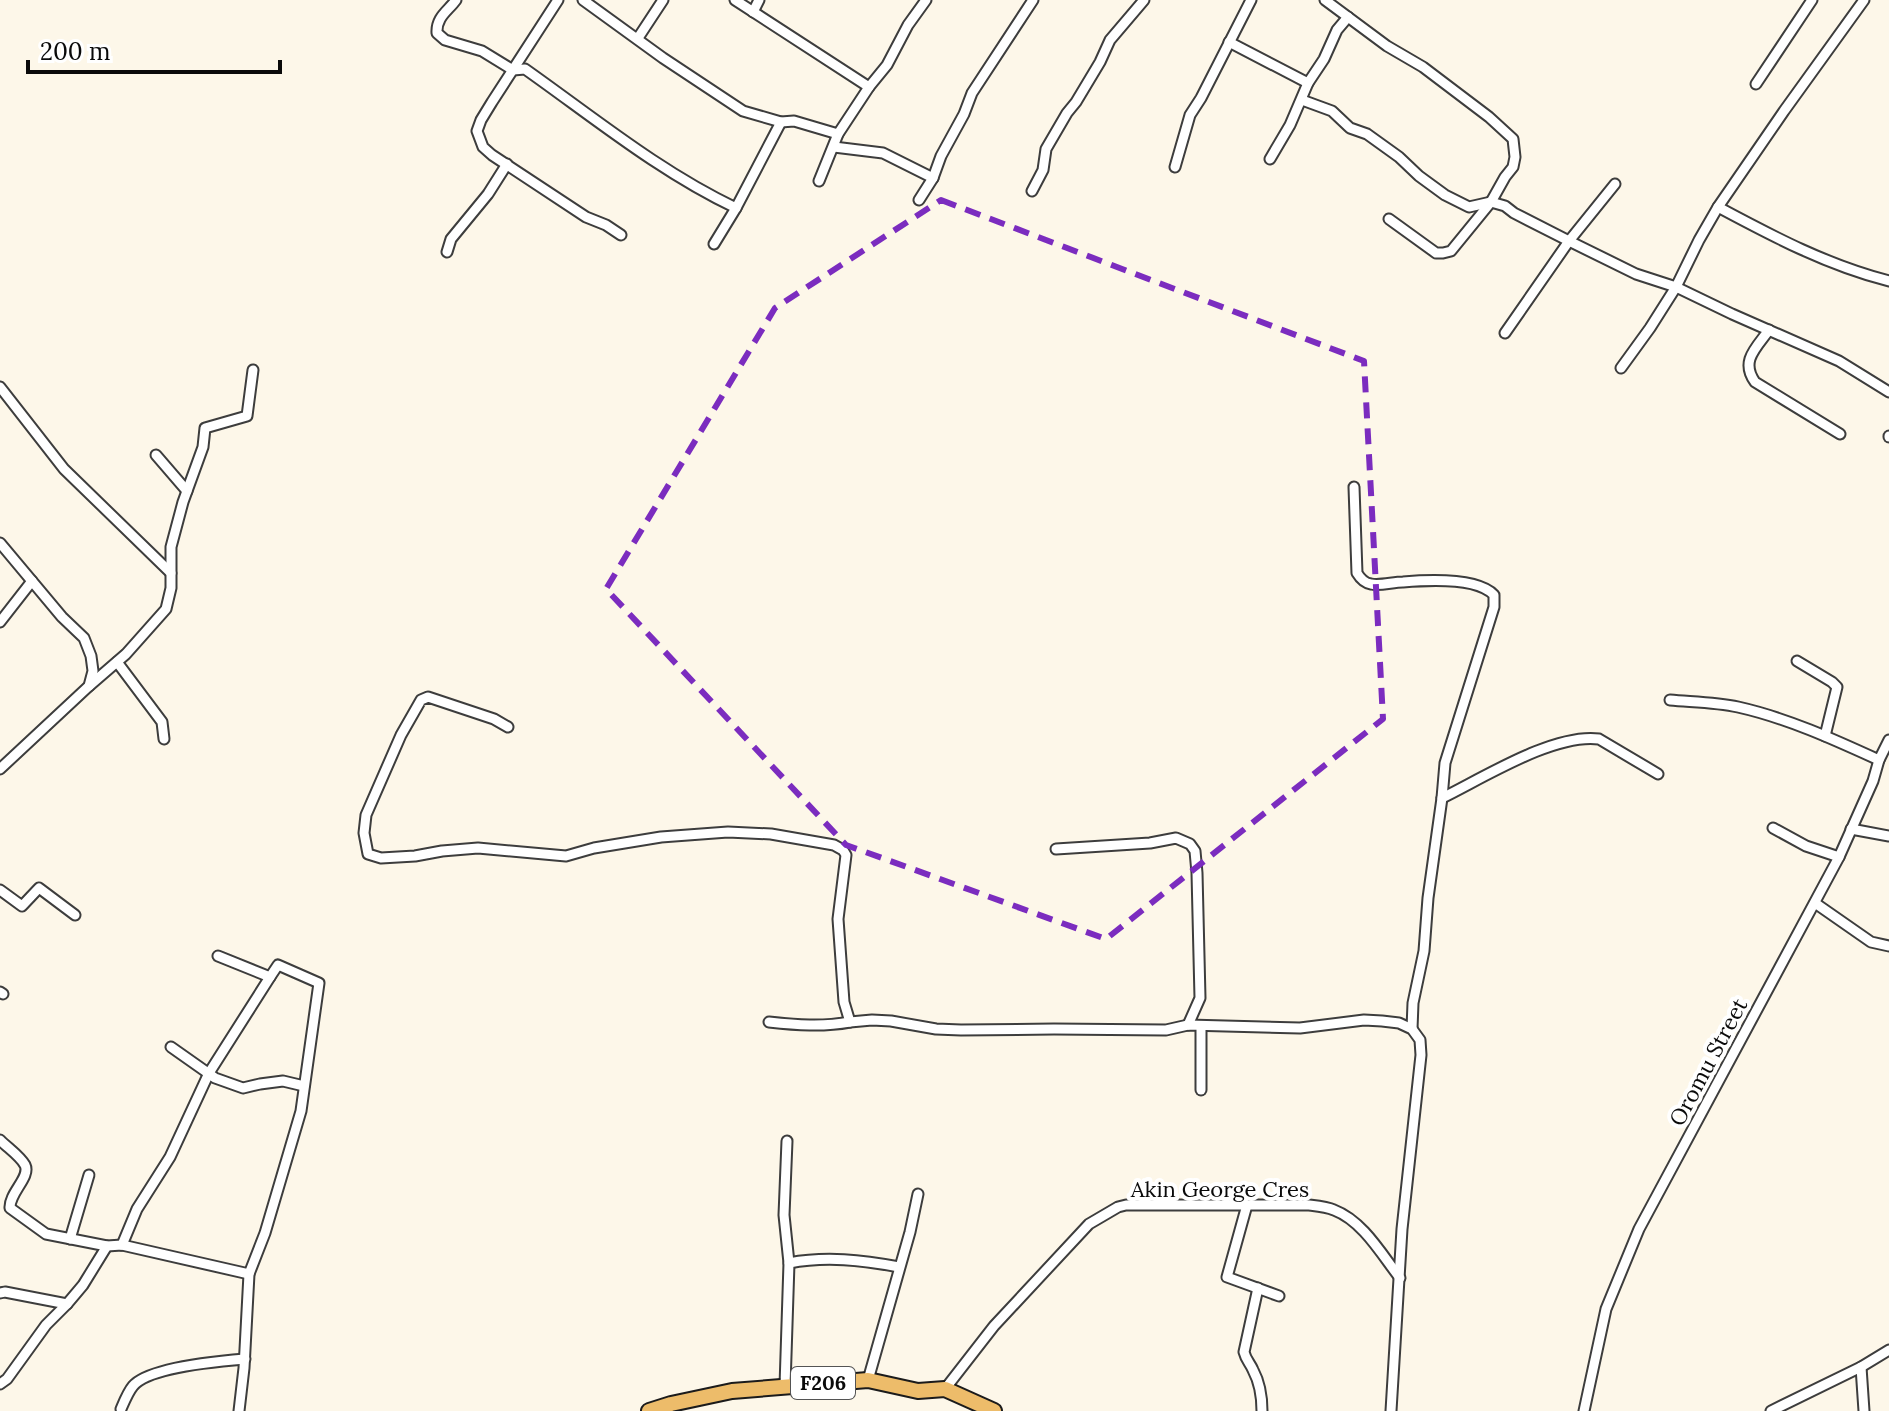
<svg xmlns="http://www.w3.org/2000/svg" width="1889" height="1411" viewBox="0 0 1889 1411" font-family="Lora,serif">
<rect width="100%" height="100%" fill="#fdf7e9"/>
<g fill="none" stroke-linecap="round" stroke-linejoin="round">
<defs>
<g id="street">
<path d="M456,0c-8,11 -20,17 -19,33l8,7 37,11 31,19 12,-1c68,48 135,103 211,139"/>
<polyline points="558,0 492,102 481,120 477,131 483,147 492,155 586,217 606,225 621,235"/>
<polyline points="583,0 663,58 743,111 781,122 794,121 838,134"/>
<polyline points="735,0 869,87"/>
<polyline points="1325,0 1387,46 1423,67 1489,117 1513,139 1515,157 1513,167 1505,177 1491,202 1451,251 1443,253 1436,253 1389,219"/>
<polyline points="753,12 759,0"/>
<polyline points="638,38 663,0"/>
<polyline points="1229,42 1308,83"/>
<polyline points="1756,84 1812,0"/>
<polyline points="1302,100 1332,111 1350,128 1367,134 1399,157 1419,176 1445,195 1469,207 1491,202 1505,206 1514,213 1569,241 1636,274 1676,287 1732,314 1839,361 1889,392"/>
<polyline points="834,147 883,153 933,178"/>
<polyline points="1270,159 1290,125 1308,83 1324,59 1337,30 1348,17"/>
<polyline points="1175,167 1190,115 1201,98 1251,0"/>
<polyline points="819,181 838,134 869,87 887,65 908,25 926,0"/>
<polyline points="1032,191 1043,170 1046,149 1067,113 1076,102 1100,62 1110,40 1144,0"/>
<polyline points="919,200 933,178 941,156 964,114 972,93 1033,0"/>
<path d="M1718,207c56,30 109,58 171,74"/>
<polyline points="714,244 736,208 781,122"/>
<polyline points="447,252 451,239 488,194 507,164"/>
<path d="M1769,330c-13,18 -29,31 -14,52l85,52"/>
<polyline points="1505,333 1569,241 1615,184"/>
<polyline points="1621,368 1650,328 1676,287 1699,240 1718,207 1784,111 1864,0"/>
<polyline points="0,387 64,469 171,573"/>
<polyline points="1889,437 1889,436"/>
<polyline points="156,455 187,491"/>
<path d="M1354,487l3,86c3,5 7,10 14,11 9,2 22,-2 32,-2 24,-2 74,-5 91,13v12l-49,156 -3,35 -14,100 -4,53 -11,52 -1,26"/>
<polyline points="0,543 62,617 84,638 91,656 93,671 89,686 0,769"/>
<polyline points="0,622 32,581"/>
<polyline points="1797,661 1832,682 1837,687 1825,736"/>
<polyline points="117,662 162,722 164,739"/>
<polyline points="89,686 126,654 166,609 171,588 171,547 183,502 203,447 205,428 247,416 253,370"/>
<path d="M1670,700c22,2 46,2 68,7 49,11 95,32 141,53"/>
<polyline points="508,727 494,719 428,697 421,700 401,735 366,815 364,833 368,854 381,858 415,856 442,851 478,848 566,856 594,848 661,837 728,832 771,834 834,845 843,850 846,855 838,919 844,1002 850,1022 872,1020 891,1021 936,1029 961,1030 1054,1029 1166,1030 1188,1025 1300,1028 1364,1020 1382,1021 1399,1023 1412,1029 1420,1040 1421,1055 1402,1229 1391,1411"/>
<path d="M1442,798c41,-20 112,-65 157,-59l59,35"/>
<polyline points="1773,828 1806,846 1839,857"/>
<polyline points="1851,829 1889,836"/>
<polyline points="1056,849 1150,843 1176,838 1190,844 1195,851 1197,873 1200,998 1188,1025"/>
<polyline points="0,890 22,906 39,888 75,915"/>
<polyline points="1815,903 1871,942 1889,946"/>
<polyline points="218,956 270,977 278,965 319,983 301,1111 265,1233 249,1274 244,1368 239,1411"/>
<polyline points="0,992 3,994"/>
<path d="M769,1022c27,3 54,5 81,0"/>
<polyline points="171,1047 215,1078 243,1088 260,1084 283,1081 304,1086"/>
<polyline points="1201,1090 1201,1026"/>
<path d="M0,1140c8,8 20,16 25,25 6,12 -16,28 -15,43l36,26 61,12 15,-1 127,29"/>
<polyline points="1247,1205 1227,1277 1279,1296"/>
<polyline points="70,1239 89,1175"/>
<polyline points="122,1245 137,1209 170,1157 209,1073 270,977"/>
<path d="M789,1263c37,-7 73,-3 110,4"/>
<path d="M1258,1288l-14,64c2,8 6,11 9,18 7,13 9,28 9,41"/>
<polyline points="0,1293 5,1292 67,1304"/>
<polyline points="1861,1367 1864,1411"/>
<polyline points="868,1380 910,1232 918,1194"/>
<polyline points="0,1384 7,1379 46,1325 67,1304 83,1285 107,1246"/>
<polyline points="785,1386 789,1263 784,1215 787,1141"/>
<path d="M945,1389l49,-63 95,-102 29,-17 8,-2h183c8,1 18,2 25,5 29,11 48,45 66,68"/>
<path d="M121,1409c3,-7 7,-17 12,-23 16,-19 87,-25 112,-27"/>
<polyline points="1584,1411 1606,1309 1639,1229 1839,857 1873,781 1879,760 1889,740"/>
<polyline points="1771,1411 1861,1367 1889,1350"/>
</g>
<polyline id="primary" points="649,1411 671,1404 732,1391 868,1380 918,1391 945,1389 994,1411"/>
</defs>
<!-- street casing -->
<use href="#street" stroke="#3d3d3d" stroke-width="13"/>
<!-- primary casing -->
<use href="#primary" stroke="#1b1b1b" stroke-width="18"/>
<!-- street -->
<use href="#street" stroke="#fff" stroke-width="9"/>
<!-- primary -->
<use href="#primary" stroke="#edbc6a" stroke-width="14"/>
</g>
<!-- marked area -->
<path fill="none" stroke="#7b2cbf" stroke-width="6" stroke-dasharray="16 10" stroke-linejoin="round" d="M941,200l423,161 19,358 -277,220 -260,-94 -240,-256 169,-281z"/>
<g text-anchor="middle" stroke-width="8" stroke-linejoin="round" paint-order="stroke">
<!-- shield labels -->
<rect fill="#fff" stroke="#545454" stroke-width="2" x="791" y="1367" width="64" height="32" rx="6"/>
<g font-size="20" font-weight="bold" fill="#0a0a0a">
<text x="823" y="1390">F206</text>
</g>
<!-- street labels -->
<g font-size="22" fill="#0a0a0a" stroke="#fff">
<text transform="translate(1708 1062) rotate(-62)" y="8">Oromu Street</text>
<text x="1220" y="1197">Akin George Cres</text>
</g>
</g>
<!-- scale -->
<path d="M28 60v12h252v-12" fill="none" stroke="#0a0a0a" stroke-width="4"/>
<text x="40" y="60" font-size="24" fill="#0a0a0a" stroke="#ffffff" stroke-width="6" paint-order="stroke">200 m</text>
</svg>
